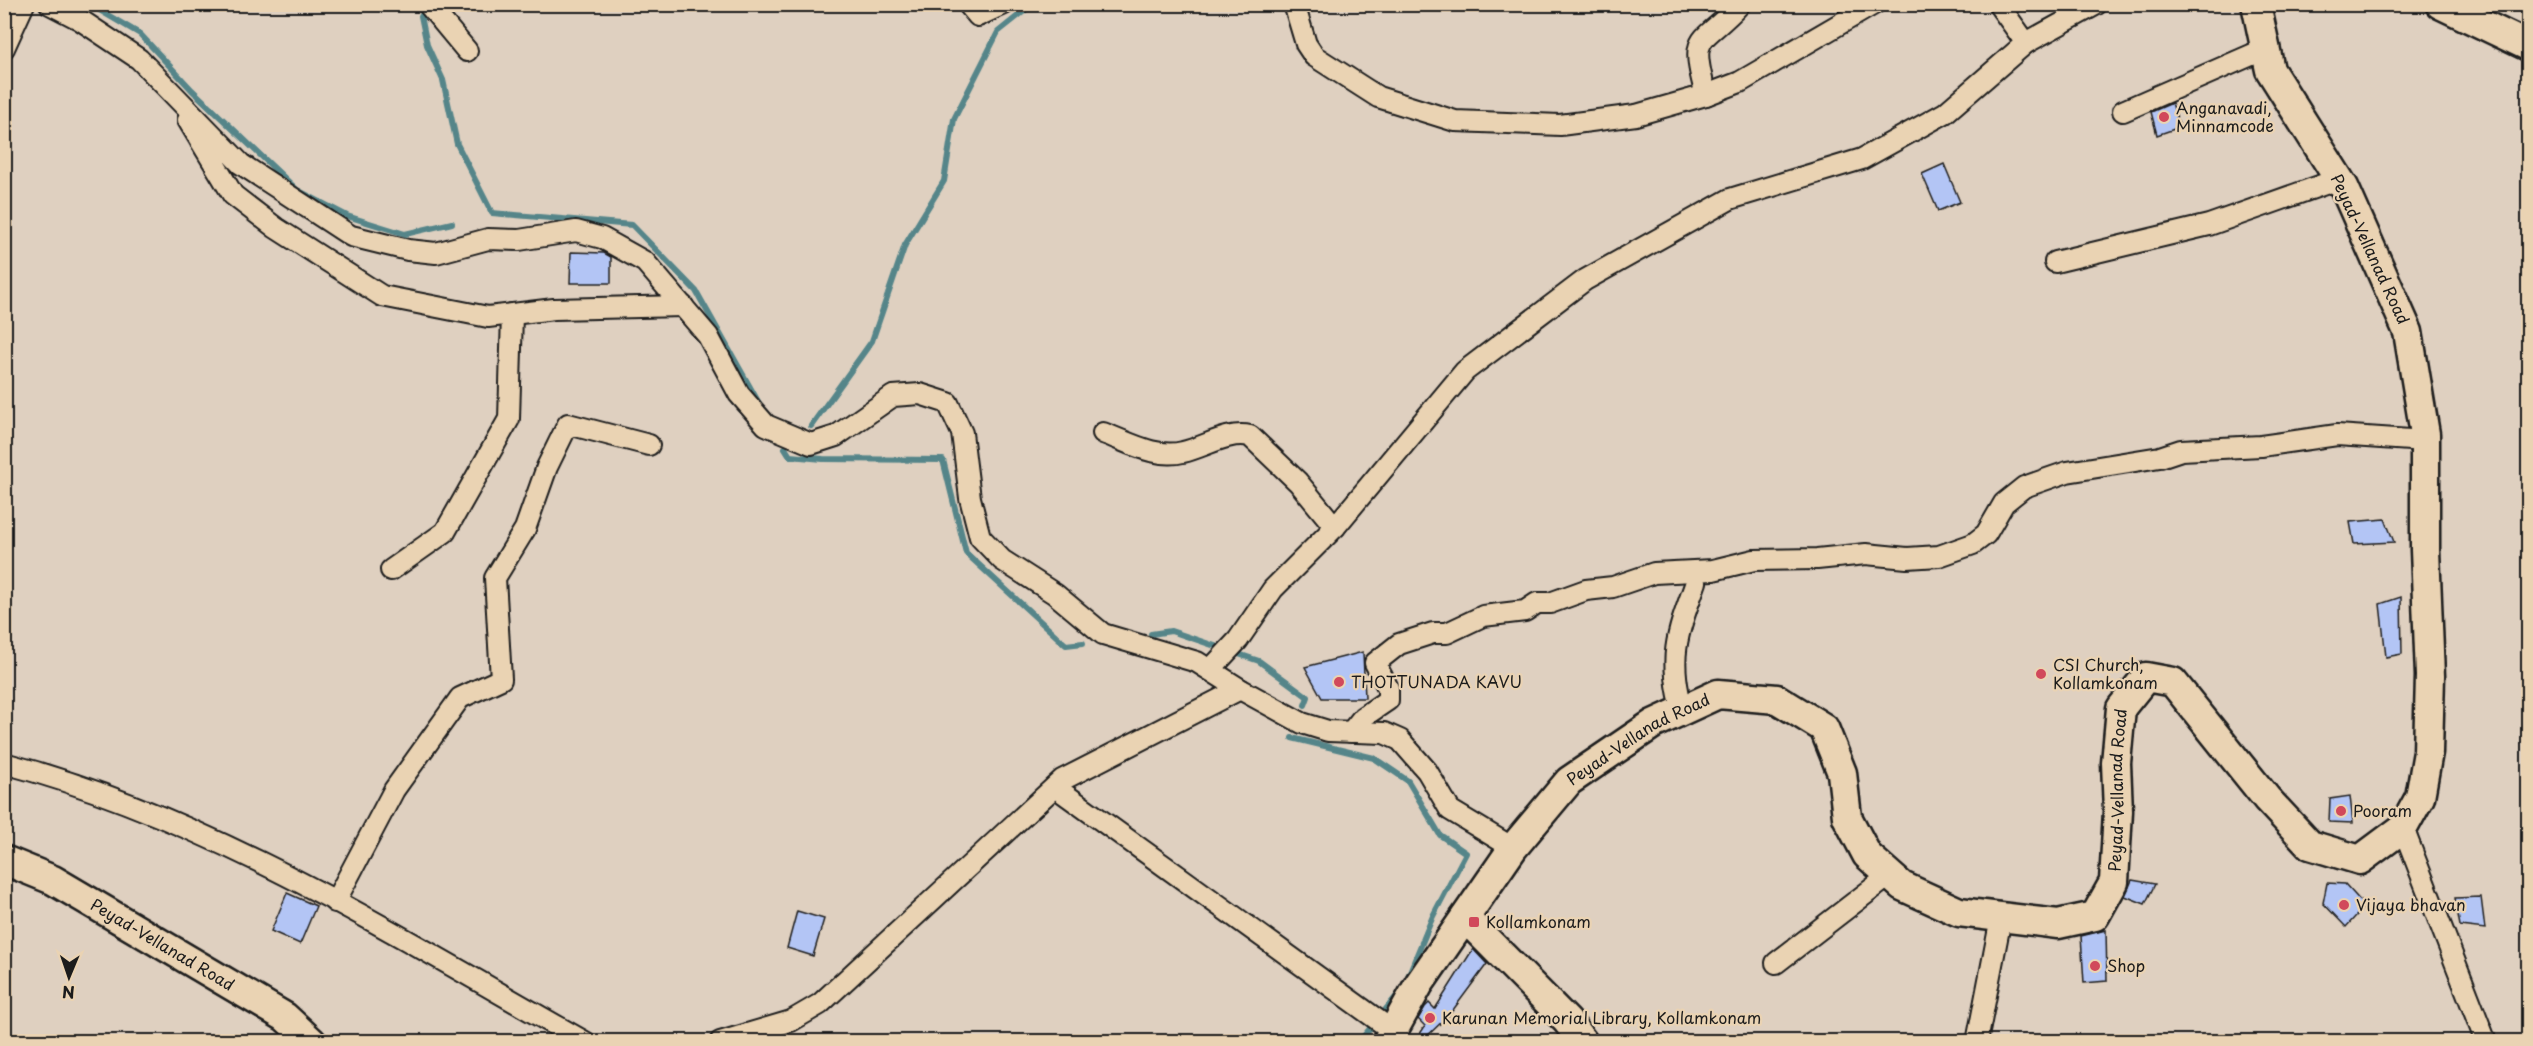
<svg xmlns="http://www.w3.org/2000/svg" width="2533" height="1046" viewBox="0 0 2533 1046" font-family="'Playpen Sans',sans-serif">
<rect width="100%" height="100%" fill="#dfd0c0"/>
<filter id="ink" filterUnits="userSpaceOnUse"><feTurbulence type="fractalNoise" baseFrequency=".0167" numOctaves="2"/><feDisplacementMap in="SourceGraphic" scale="12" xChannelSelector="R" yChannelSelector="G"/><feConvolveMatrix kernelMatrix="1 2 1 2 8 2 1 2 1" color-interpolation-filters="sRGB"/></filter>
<g filter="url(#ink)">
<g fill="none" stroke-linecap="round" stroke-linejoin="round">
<!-- stream -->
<g stroke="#548589" stroke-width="6">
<polyline points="89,4 140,34 192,90 297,190 347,216 405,234 452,223"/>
<polyline points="421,16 427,45 443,80 457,144 492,213 632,225 696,291 760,405"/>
<polyline points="811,426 872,341 905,245 944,181 954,119 998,32 1033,4"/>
<polyline points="785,448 790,456 823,459 943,460 966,553 1066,645 1083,643"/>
<polyline points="1151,634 1171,631 1259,661 1308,697 1305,705"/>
<polyline points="1292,738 1374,758 1408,781 1440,835 1466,853 1433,916 1407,979"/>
<polyline points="1359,1042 1401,991"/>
</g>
</g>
<!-- building -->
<g fill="#b3c5f5" stroke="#1c1c1c" stroke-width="1.5">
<polygon points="2172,103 2180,127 2157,135 2151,112"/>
<polygon points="1944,164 1960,202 1938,211 1922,174"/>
<polygon points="571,252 604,253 611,257 611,283 570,283"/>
<polygon points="2385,519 2394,542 2354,544 2350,522"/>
<polygon points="2401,597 2402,654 2386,657 2380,604"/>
<polygon points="1363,652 1365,698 1322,698 1305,667"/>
<polygon points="2350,796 2353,823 2329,822 2330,799"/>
<polygon points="2132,880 2155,884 2145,904 2125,896"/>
<polygon points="2327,883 2345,884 2365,906 2346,927 2323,903"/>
<polygon points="287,893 316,906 300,944 271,931"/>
<polygon points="2481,897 2485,929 2460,926 2455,898"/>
<polygon points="797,911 824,919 813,956 787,948"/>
<polygon points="2106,930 2107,981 2084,983 2081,936"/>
<polygon points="1473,949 1487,964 1450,1014 1422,1041 1418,1037 1425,1026 1418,1019 1425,1007 1429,1003 1435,1009"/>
</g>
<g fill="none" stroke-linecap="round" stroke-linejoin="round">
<defs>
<g id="street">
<polyline points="50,4 79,19 139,59 241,164 351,236 408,250 436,253 488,239 519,240 576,231 602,238 645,262 708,336 739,394 766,425 811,444 836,436 893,396 920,394 948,403 962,433 970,498 980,537 1002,560 1055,594 1103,634 1197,662 1240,689 1302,723 1328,731 1384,733 1400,740 1427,771 1450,810 1513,848"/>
<polyline points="428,4 467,51"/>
<polyline points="968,4 978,16 1004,4"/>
<path d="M1294,4l12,40 8,12 64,41 77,24 105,4 76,-10 70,-20c-18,-65 -4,-49 34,-91"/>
<polyline points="1998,4 2026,43"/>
<polyline points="4,48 24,4"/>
<polyline points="1706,95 1740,82 1874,4"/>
<polyline points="2123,111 2265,49"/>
<polyline points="188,120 233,195 276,228 382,296 488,317 554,309 683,306"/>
<polyline points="2055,262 2209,225 2339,179"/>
<path d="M1103,433c25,9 53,26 80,19 22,-5 45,-21 67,-16l48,46 37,45"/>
<polyline points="391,570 445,532 509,419 512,314"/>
<polyline points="1210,670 1238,640 1273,589 1335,527 1465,371 1585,280 1730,199 1862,159 1945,113 2026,43 2097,4"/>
<path d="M1683,711c-16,-54 -5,-79 13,-129"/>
<polyline points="1351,732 1363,717 1388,700 1388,688 1375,663 1399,644 1433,633 1447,633 1483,616 1525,611 1537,603 1550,603 1586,590 1613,587 1654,573 1713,570 1754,560 1817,559 1866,554 1907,558 1939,556 1973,544 1986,534 2004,503 2024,487 2067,472 2160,457 2181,450 2261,446 2337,435 2425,441"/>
<path d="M4,763c208,55 395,174 581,279"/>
<polyline points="1055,787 1393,1031"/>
<polyline points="2403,828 2486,1042"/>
<polyline points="335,902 394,790 460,698 501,679 495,578 525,529 547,467 568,424 649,445"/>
<polyline points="1776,963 1890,875"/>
<polyline points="720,1042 791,1021 820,1004 1062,780 1240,689"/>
<polyline points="1977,1042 2001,918"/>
</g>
<g id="secondary">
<polyline points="2440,4 2528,46"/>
<path id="s1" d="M4,860l49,20 232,137 27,25"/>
<polyline points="1465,918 1567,1021 1583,1042"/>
<path id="s2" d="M1387,1042l32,-58 94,-136 56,-67 84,-57 65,-30 59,5 47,29 18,45 5,44 20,38 35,31 57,26 99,12 37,-8 19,-34 4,-71 -2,-48 5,-55 25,-31 27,5 94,117 43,46 50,15 43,-32 17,-31 8,-45 2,-76 -5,-126v-116l-17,-102 -64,-145 -74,-117 -14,-66"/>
</g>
</defs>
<!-- street casing -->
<use href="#street" stroke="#1c1c1c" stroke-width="24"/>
<!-- secondary casing -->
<use href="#secondary" stroke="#1c1c1c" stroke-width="33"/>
<!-- street -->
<use href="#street" stroke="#ead3b3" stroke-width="20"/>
<!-- secondary -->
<use href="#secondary" stroke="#ead3b3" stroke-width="28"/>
</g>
</g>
<!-- markers -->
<g fill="#d1495b" stroke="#ead3b3" stroke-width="2">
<circle cx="2164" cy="117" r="6"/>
<circle cx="2041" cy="674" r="6"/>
<circle cx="1339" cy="682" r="6"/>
<circle cx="2341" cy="811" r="6"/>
<circle cx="2344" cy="905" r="6"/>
<rect x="1468" y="916" width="12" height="12" rx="3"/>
<circle cx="2095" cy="966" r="6"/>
<circle cx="1430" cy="1018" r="6"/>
</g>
<g text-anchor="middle" stroke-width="4.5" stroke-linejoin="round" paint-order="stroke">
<!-- poi labels -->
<g font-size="16" fill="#1c1c1c" stroke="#ead3b3" text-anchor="start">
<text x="2176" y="114">Anganavadi,<tspan x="2176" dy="18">Minnamcode</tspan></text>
<text x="2053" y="671">CSI Church,<tspan x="2053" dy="18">Kollamkonam</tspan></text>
<text x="1351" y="688">THOTTUNADA KAVU</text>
<text x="2353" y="817">Pooram</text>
<text x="2356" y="911">Vijaya bhavan</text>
<text x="1486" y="928">Kollamkonam</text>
<text x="2107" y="972">Shop</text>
<text x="1442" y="1024">Karunan Memorial Library, Kollamkonam</text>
</g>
<!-- street labels -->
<g font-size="16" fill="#1c1c1c" stroke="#ead3b3">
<text transform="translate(2370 249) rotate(65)" y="6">Peyad-Vellanad Road</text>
<text dy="6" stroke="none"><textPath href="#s2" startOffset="400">Peyad-Vellanad Road</textPath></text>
<text dy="6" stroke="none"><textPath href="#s2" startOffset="1120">Peyad-Vellanad Road</textPath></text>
<text dy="6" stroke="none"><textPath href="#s1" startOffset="180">Peyad-Vellanad Road</textPath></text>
</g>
</g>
<!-- margin -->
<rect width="2533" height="1046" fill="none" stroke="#ead3b3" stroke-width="24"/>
<rect x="12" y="12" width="2509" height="1022" fill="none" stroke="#1c1c1c" stroke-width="2" filter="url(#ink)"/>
<!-- north arrow -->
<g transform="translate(69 977) rotate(182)" stroke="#ead3b3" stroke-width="4.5" paint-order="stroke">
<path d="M0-4.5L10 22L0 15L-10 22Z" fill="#1c1c1c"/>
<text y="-9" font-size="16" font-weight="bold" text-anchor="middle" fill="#1c1c1c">N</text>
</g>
</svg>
